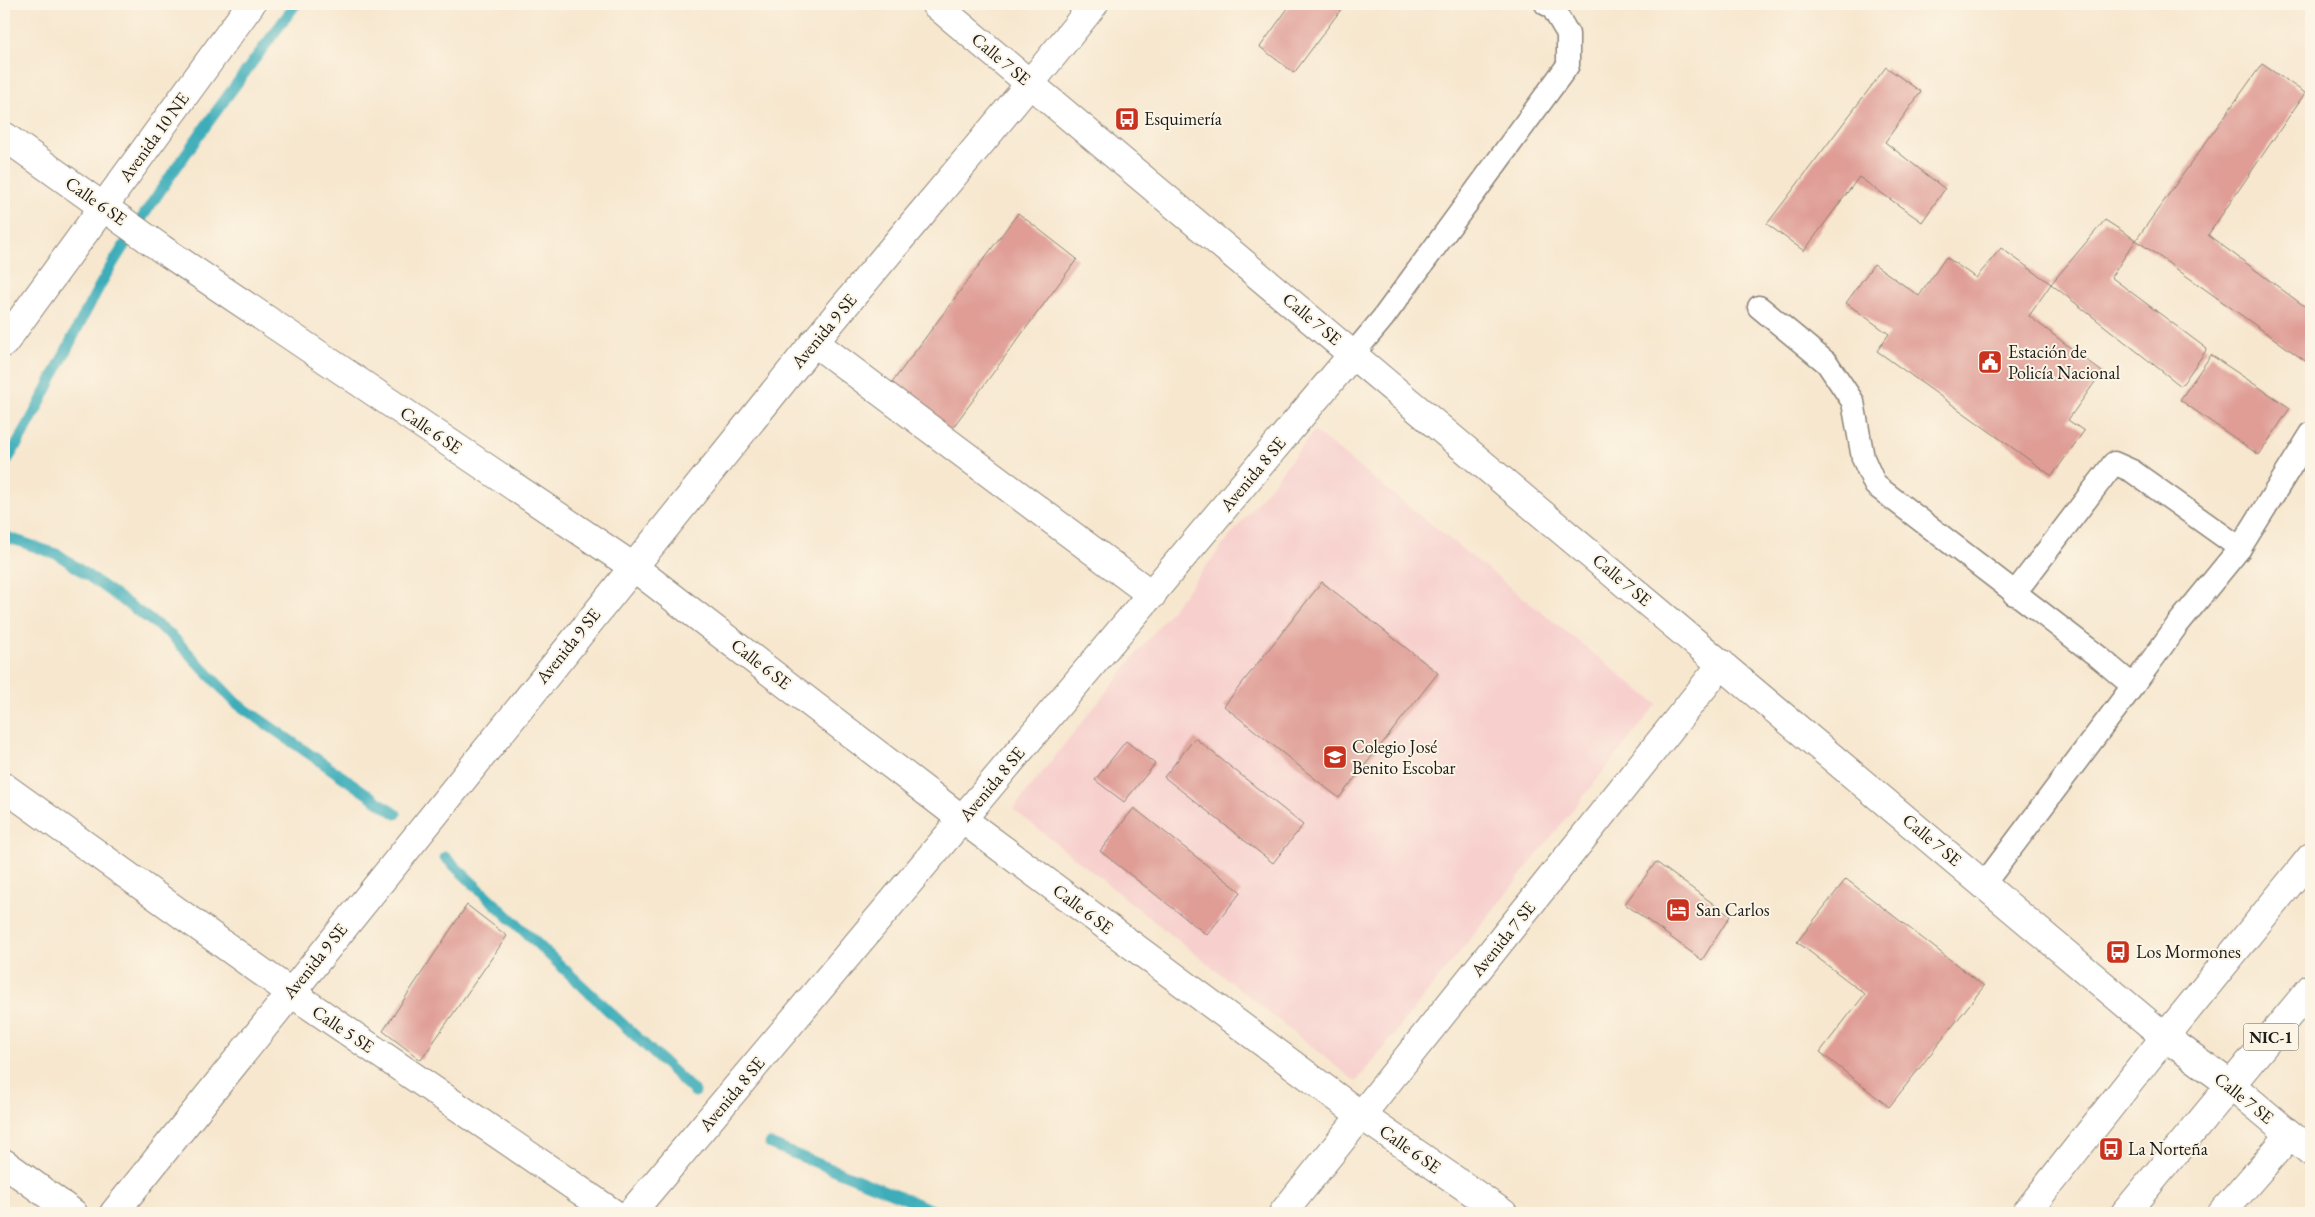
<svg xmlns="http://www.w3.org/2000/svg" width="2315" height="1217" viewBox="0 0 2315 1217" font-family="'EB Garamond',serif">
<rect width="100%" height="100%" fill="#fcf5e5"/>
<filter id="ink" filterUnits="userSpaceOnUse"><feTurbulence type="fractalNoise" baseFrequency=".02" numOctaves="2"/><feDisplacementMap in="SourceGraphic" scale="10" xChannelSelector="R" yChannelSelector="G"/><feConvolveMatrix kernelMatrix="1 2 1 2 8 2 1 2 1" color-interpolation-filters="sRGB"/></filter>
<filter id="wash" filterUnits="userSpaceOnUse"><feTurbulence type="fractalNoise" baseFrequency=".0096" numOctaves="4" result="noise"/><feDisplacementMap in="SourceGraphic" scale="20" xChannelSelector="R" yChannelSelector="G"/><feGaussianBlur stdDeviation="1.12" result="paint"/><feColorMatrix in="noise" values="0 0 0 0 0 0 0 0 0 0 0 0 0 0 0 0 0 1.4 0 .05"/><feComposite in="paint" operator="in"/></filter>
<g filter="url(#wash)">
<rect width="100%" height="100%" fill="#f7e7cf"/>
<!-- built -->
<polygon fill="#f7d0ce" points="1314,431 1657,704 1356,1082 1013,809"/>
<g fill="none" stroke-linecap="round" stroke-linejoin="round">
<!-- stream -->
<g stroke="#3dadba" stroke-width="11">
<path d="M4,465c42,-64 69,-137 109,-202 56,-90 120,-175 183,-259"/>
<polyline points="4,536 59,555 170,634 236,703 396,814"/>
<polyline points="445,857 695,1092"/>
<polyline points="770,1144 940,1213"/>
</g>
</g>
<g id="blocks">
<!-- building -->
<g fill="#df9d96">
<polygon points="1291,4 1345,4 1294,73 1260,47"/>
<polygon points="2262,64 2305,93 2208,235 2311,311 2311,365 2136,240"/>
<polygon points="1886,67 1921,92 1885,142 1945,189 1922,222 1859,177 1804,251 1767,224"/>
<polygon points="1018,213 1077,259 948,434 888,388"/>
<polygon points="2105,220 2136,240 2111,277 2207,349 2181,386 2051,284"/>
<polygon points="2001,248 2051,284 2029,316 2102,372 2068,420 2084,431 2052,476 1877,351 1889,334 1846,303 1874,264 1919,296 1946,257 1976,278"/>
<polygon points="2211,355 2290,408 2259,455 2180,400"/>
<polygon points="1322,582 1438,673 1339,798 1224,706"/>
<polygon points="1195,738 1303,825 1273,863 1164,777"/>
<polygon points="1126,741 1155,764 1124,802 1095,780"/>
<polygon points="1134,808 1241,892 1207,935 1100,851"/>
<polygon points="1656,862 1730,916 1702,960 1625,904"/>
<polygon points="1846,879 1984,986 1889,1107 1820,1052 1865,994 1797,942"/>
<polygon points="467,905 507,936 421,1060 383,1031"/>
</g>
</g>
</g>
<g filter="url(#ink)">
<use href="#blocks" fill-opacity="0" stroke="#8a8276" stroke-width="1"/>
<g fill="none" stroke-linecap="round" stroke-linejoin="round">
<defs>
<g id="service">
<polyline points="1759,307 1827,363 1853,402 1863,458 1875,485 2100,658 2133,686 2178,624 2240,548 2311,434"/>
<polyline points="1353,354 1383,318 1568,65 1568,34 1552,7 1546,4"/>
<polyline points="2014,594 2114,463 2132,471 2240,548"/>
<polyline points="1984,884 2133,686"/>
</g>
<g id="minor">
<polyline points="935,4 2165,1037 2231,1085 2311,1152"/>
<polyline points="4,136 162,249 632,566 962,819 1362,1116 1503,1213"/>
<polyline points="814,342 1152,595"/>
<polyline points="4,343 251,4"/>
<polyline points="4,787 290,992 613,1213"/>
<polyline points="4,1163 73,1213"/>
<path d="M114,1213c227,-286 456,-570 686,-853 97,-120 199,-235 294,-356"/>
<polyline points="631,1213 1353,354"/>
<polyline points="1283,1213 1722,664"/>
<polyline points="2026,1213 2165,1037 2311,857"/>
<polyline points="2222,1213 2290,1135"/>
</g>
<polyline id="trunk" points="2125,1213 2311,988"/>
</defs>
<!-- service casing -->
<use href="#service" stroke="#8a8276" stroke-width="25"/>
<!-- minor casing -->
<use href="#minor" stroke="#8a8276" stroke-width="30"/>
<!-- trunk casing -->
<use href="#trunk" stroke="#8a8276" stroke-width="30"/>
<!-- service -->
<use href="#service" stroke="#fff" stroke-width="22"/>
<!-- minor -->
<use href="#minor" stroke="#fff" stroke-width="28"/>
<!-- trunk -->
<use href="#trunk" stroke="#fff" stroke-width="28"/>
</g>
</g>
<!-- icons -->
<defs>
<symbol id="bus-square" viewBox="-11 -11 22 22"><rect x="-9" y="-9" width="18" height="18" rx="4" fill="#c8321e" stroke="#fcf5e5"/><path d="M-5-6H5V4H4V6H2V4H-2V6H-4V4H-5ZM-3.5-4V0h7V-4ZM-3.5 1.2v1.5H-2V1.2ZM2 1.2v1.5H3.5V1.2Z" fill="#fff"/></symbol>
<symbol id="civic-square" viewBox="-11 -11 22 22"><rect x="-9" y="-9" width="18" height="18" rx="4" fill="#c8321e" stroke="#fcf5e5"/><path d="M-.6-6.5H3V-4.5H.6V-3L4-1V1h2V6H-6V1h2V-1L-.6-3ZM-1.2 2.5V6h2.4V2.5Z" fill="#fff"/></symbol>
<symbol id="university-square" viewBox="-11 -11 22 22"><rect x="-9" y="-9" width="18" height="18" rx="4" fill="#c8321e" stroke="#fcf5e5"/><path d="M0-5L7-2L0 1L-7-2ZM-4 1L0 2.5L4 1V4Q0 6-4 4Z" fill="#fff"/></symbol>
<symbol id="hotel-square" viewBox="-11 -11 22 22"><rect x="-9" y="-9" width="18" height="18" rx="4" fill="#c8321e" stroke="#fcf5e5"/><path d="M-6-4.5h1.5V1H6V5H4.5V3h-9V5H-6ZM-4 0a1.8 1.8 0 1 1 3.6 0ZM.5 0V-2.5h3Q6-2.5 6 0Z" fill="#fff"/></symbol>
</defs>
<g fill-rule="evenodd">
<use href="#bus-square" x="1113" y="105" width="28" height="28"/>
<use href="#civic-square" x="1976" y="348" width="28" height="28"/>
<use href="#university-square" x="1321" y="743" width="28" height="28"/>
<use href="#hotel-square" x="1664" y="896" width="28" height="28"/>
<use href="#bus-square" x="2104" y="938" width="28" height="28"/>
<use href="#bus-square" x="2097" y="1135" width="28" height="28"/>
</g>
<g text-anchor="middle" stroke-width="4" stroke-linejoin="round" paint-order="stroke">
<!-- shield labels -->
<rect fill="#fcf5e5" stroke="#5f5d58" stroke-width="1" x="2243.5" y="1023.5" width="55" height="27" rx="4"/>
<g font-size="16" font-weight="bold" fill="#1c1c1c">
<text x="2271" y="1043">NIC-1</text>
</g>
<!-- street labels -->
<g font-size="18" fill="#1c1c1c" stroke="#fcf5e5">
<text transform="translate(1001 59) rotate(40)" y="6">Calle 7 SE</text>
<text transform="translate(154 137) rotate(-54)" y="6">Avenida 10 NE</text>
<text transform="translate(96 201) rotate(35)" y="6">Calle 6 SE</text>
<text transform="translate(1312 319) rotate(40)" y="6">Calle 7 SE</text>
<text transform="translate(824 331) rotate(-50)" y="6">Avenida 9 SE</text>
<text transform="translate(431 430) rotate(34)" y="6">Calle 6 SE</text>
<text transform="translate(1253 474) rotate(-50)" y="6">Avenida 8 SE</text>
<text transform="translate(1622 580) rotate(40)" y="6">Calle 7 SE</text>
<text transform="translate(568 646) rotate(-51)" y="6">Avenida 9 SE</text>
<text transform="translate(761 664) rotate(38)" y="6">Calle 6 SE</text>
<text transform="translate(992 784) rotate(-50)" y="6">Avenida 8 SE</text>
<text transform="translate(1932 840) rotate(40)" y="6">Calle 7 SE</text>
<text transform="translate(1083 909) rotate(37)" y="6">Calle 6 SE</text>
<text transform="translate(1503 939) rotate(-51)" y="6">Avenida 7 SE</text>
<text transform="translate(315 961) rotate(-51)" y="6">Avenida 9 SE</text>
<text transform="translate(343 1029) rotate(34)" y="6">Calle 5 SE</text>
<text transform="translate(732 1094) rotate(-50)" y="6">Avenida 8 SE</text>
<text transform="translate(2244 1098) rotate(39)" y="6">Calle 7 SE</text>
<text transform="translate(1410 1149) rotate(35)" y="6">Calle 6 SE</text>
</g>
<!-- poi labels -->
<g font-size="18" fill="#1c1c1c" stroke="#fcf5e5" text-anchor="start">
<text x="1144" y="125">Esquimería</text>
<text x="2008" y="358">Estación de<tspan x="2008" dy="21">Policía Nacional</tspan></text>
<text x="1352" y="753">Colegio José<tspan x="1352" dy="21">Benito Escobar</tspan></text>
<text x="1696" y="916">San Carlos</text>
<text x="2136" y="958">Los Mormones</text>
<text x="2128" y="1155">La Norteña</text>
</g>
</g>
<!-- margin -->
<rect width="2315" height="1217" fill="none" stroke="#fcf5e5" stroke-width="20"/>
</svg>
